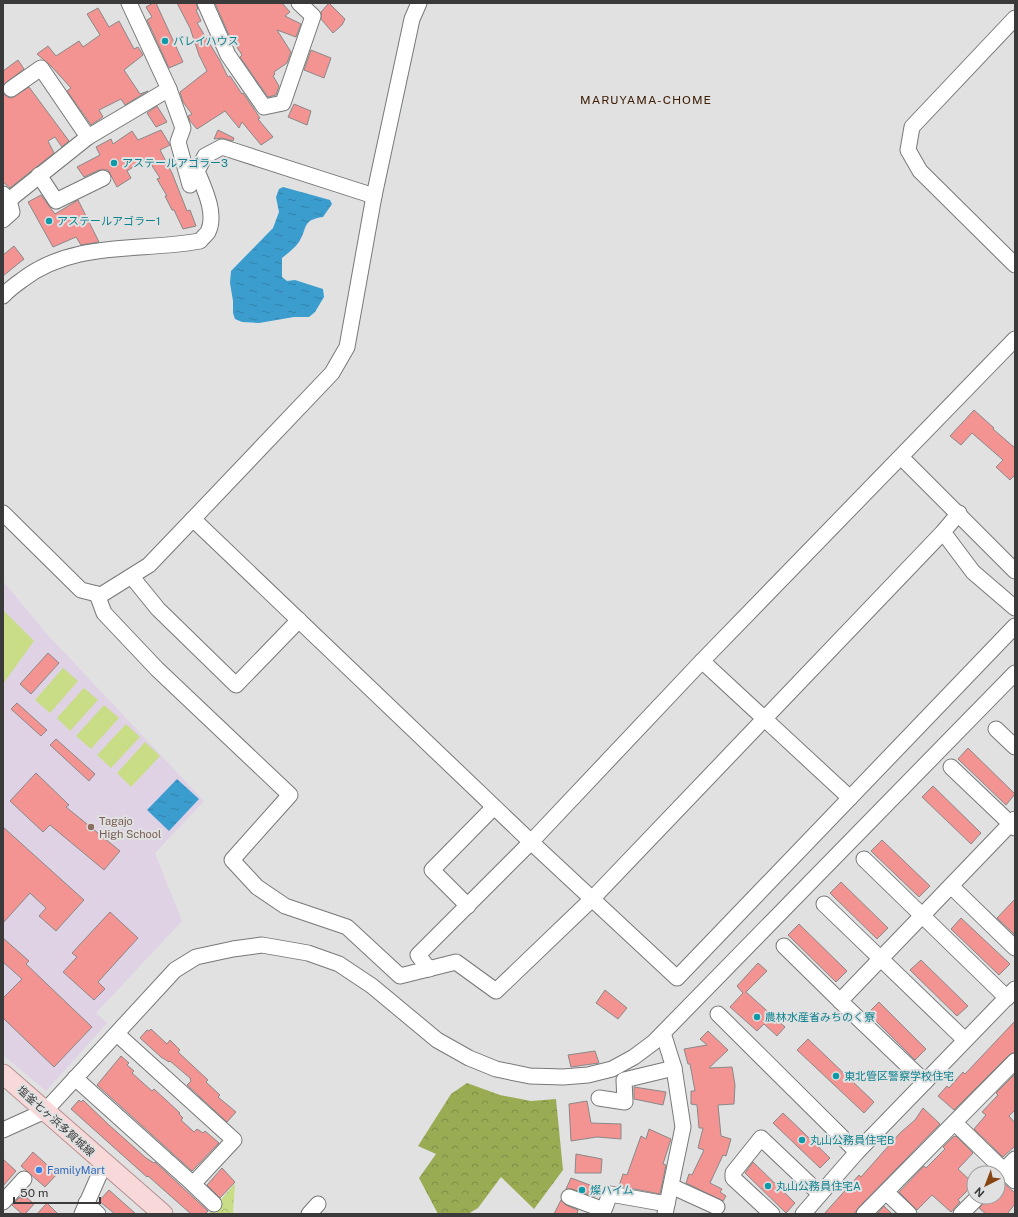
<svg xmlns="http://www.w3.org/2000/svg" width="1018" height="1217" viewBox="0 0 1018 1217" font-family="'Public Sans','Noto Sans JP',sans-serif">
<defs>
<pattern id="forest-crowns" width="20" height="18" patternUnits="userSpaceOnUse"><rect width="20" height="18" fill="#99ac54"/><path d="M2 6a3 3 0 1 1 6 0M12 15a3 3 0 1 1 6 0" fill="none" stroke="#7e8d47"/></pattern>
<pattern id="park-crowns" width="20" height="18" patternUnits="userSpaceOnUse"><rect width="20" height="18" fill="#c8dd85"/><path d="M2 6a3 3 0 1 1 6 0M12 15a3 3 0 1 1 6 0" fill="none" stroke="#adbe74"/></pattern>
<pattern id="water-ripples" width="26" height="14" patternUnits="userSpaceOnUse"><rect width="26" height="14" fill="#3b9dce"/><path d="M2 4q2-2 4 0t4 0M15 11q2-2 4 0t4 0" fill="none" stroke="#3381a8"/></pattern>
</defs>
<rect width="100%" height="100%" fill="#e1e1e2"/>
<!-- education -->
<polygon fill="#e0d2e5" points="3,581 45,632 204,801 155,853 182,921 96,1013 107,1023 46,1091 3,1055"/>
<!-- forest -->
<polygon fill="url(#forest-crowns)" points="467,1083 500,1095 531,1101 556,1099 563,1170 534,1209 501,1177 478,1208 468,1214 438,1214 419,1178 436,1154 418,1146 451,1094"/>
<!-- park -->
<polygon fill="url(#park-crowns)" points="235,1183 233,1214 209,1214"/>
<!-- pitch -->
<g fill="#c8dd85">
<polygon points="3,610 34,641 3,684"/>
<polygon points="63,668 78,681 50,713 35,700"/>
<polygon points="84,688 98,700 70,731 57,718"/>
<polygon points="104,705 119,718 91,749 76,736"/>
<polygon points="126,724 140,737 111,768 97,755"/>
<polygon points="145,742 160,756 131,787 117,773"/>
</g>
<!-- water -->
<g fill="url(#water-ripples)">
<path d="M283,187l47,13 2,4 -9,13c-21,3 -15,10 -24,25 -4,6 -11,11 -17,16v19l5,4 8,-1 28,9 1,8 -9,15 -6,5h-15l-35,6 -17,-1 -7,-3 -2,-6v-12l-3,-18 1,-12 42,-43 6,-16 -3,-15 3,-8z"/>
<polygon points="177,779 199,799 169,831 147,810"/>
</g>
<!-- building -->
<g fill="#f39492" stroke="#8a8888">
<polygon points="153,3 156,3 183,62 169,68 147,20 152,17 146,7"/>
<polygon points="177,3 196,3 198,9 196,10 201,21 197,23 219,59 228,77 230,76 242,94 243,93 260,118 258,119 273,137 261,145 242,122 239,128 225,111 197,129 190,121 188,116 192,114 183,102 180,92 207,71 199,55 190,28"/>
<polygon points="215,3 282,3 290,12 285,16 301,24 296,37 277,30 291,52 287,63 274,72 275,74 273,76 279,86 276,95 268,97 240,57 242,55 228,33"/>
<polygon points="329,3 345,19 342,25 333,33 321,19 321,12"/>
<polygon points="98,8 109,27 119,21 134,49 138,47 143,55 124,70 140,94 148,91 125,105 121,99 99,110 103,117 91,125 67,91 71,88 52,67 37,54 48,46 56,56 79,41 83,47 100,35 87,14"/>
<polygon points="311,50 331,58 324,78 304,70"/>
<polygon points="18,60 24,69 3,85 3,71"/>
<polygon points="29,87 69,141 62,147 55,137 48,141 54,153 10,188 3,182 3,93 7,97 12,98"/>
<polygon points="294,104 311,111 307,125 288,117"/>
<polygon points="157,106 167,122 156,127 147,113"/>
<polygon points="161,130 170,145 160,150 172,173 187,211 190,210 196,226 183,229 174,210 172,210 165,196 167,196 157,179 160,178 147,158 127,171 131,178 117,187 108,170 99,170 84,177 77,167 100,155 96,147 111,139 113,144 132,131 138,140"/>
<polygon points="218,130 234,138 233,141 222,138 214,139"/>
<polygon points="41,195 55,214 78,200 99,242 81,245 76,237 53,247 28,202"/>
<polygon points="14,246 24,259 3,276 3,255"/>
<polygon points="974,410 994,428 993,429 1015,448 1015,475 1010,480 996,467 1003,460 972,433 961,445 950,436"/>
<polygon points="48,653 59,663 31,694 20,684"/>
<polygon points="17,703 47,730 41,736 11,709"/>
<polygon points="56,739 95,774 89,781 50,745"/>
<polygon points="968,748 1015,794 1006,805 958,759"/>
<polygon points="36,773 69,805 66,807 120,851 104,870 50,825 43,832 10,801"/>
<polygon points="933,786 981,833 971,844 922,797"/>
<polygon points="3,827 84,900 56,931 39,916 46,908 30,893 3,923"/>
<polygon points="882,840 930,886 919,897 871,851"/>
<polygon points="841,882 888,928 877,939 830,893"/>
<polygon points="1015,899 1015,935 997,918"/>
<polygon points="110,912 138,938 98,982 105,989 94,1000 63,972 77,957 72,953"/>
<polygon points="961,918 1010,964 999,975 951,929"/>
<polygon points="799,924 847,971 836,982 788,935"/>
<polygon points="3,938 29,961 26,964 92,1027 54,1067 3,1018 3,998 22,979 3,962"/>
<polygon points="921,960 968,1006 957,1016 910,970"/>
<polygon points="758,963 767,971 746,992 785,1027 777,1036 764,1024 757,1031 730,1007 743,993 737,986"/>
<polygon points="605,990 627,1008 618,1019 596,1003"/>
<polygon points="879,1002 926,1049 915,1060 868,1013"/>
<polygon points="1015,1021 1015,1052 1009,1055 954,1110 938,1096 947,1086 949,1088 963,1072 965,1074"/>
<polygon points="151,1029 167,1044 170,1040 180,1050 178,1052 208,1080 206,1082 220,1095 218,1097 236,1112 227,1122 187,1085 191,1081 190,1078 170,1061 169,1062 161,1057 140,1038 147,1030 149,1031"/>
<polygon points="708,1031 728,1050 709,1068 732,1067 735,1085 734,1104 718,1105 721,1136 731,1139 726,1156 723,1155 710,1183 722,1189 720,1192 726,1196 723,1201 686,1183 689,1174 692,1175 704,1150 698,1148 703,1128 699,1128 697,1105 691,1104 691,1091 695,1091 690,1064 688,1064 684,1049 707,1045 700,1039"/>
<polygon points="808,1039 874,1102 864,1113 797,1050"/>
<polygon points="595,1051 599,1063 571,1067 568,1055"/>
<polygon points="121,1056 129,1063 127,1065 134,1071 132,1073 152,1091 154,1089 180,1113 179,1114 183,1118 181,1120 194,1132 197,1129 203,1133 205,1131 219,1143 192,1171 97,1085"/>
<polygon points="1015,1074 1015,1110 1009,1116 1015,1123 1015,1146 1003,1157 974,1129 986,1115 982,1112 998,1095 996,1093"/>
<polygon points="634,1087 666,1092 663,1105 634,1099"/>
<polygon points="79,1100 81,1102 83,1100 109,1125 146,1158 154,1163 155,1162 208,1211 205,1214 191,1214 148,1176 147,1177 71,1109"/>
<polygon points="587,1101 591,1123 621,1124 621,1139 597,1137 571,1141 569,1104"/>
<polygon points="923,1108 940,1124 858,1208 855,1214 824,1214 859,1175 861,1177 900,1133 915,1120"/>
<polygon points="783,1113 830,1158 820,1168 773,1123"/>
<polygon points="649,1129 671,1139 663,1164 666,1165 660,1194 619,1186 623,1174 627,1175 641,1136 646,1139"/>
<polygon points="956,1136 973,1153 958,1169 974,1184 958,1200 960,1202 951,1212 932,1195 917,1210 899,1192 924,1166 926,1168 945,1149 943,1147 953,1137"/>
<polygon points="33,1152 57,1174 45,1187 21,1166"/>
<polygon points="576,1154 602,1159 601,1173 575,1173"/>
<polygon points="3,1159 16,1171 3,1186"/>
<polygon points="753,1162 795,1203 786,1213 745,1173"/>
<polygon points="222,1168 235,1182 220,1198 207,1185"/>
<polygon points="571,1178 598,1188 595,1197 572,1189 566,1189"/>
<polygon points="1004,1183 1015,1193 1015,1204 1007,1214 986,1214 979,1208 988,1197 991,1200 993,1197 998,1197 998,1191"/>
<polygon points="109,1190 136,1214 115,1214 99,1201"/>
<polygon points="25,1196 34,1204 25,1214 22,1214 12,1205 20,1197 22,1199"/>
<polygon points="561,1200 566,1205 578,1210 577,1214 554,1214"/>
<polygon points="47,1203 58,1214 37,1214"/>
<polygon points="884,1206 892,1214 877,1214"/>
</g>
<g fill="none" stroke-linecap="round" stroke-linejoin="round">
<defs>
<g id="minor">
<polyline points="205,3 228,55 264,107 283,103 313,16 299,3"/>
<polyline points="419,3 412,19 374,196 347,347 332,373 193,519 531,842 677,978 1015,626"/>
<polyline points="1015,18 912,127 908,150 920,171 1015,265"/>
<polyline points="11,89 41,68 88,137"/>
<polyline points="169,89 183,128 178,142 190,185"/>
<polyline points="39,175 56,201 103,178"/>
<polyline points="3,194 9,200 12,212 3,220"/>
<polyline points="9,200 88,137 169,89 129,3"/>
<path d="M3,296c5,-6 12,-11 19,-16 52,-40 117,-28 178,-39 2,-3 6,-6 8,-9 9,-18 -4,-44 -11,-61l8,-15 17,-9 152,49"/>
<polyline points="901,457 1015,571"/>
<polyline points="3,513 81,590 101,595 149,565 193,519"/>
<polyline points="959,513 943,532 973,572 1015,608"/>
<polyline points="132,577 158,609 236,685 299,620"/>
<polyline points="97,594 104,613 157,669 290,795 232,860 257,887 285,906 347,927 400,976 456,962 496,991 592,899 943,532"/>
<polyline points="702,661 850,798"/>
<polyline points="996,729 1015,747"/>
<polyline points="951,767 1015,828"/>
<polyline points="864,859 1007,998"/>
<polyline points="951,886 1015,948"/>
<polyline points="824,904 965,1040"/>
<polyline points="468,906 432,870 494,807"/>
<polyline points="784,946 840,1001"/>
<polyline points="429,969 418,955 531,842 702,661 1015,339"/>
<polyline points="718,1014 857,1152"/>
<polyline points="663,1033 674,1068 683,1127 665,1214"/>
<polyline points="75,1078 193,1184 234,1140 117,1034"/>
<polyline points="925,1082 840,1001 1015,819"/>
<polyline points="599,1098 625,1102 624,1080 674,1068"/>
<polyline points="955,1123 1015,1181"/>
<polyline points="3,1130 45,1111 175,970 196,957 233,949 262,945 308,953 339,964 372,986 437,1040 469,1058 496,1069 530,1076 563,1077 588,1075 612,1069 634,1057 654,1042 1015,673"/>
<polyline points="998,1176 1015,1159"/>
<polyline points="193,1184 214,1204"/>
<polyline points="671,1186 717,1207"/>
<polyline points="886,1192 909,1214"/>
<polyline points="569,1197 604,1210 610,1194 667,1204"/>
<polyline points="3,1202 24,1179"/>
<polyline points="86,1203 98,1214"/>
<polyline points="82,1214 104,1164"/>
<polyline points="309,1214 318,1204"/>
<polyline points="772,1214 733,1178 733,1173 761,1138 820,1194"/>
<polyline points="803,1214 857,1152 1015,989"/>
<polyline points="864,1214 1015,1061"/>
<polyline points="961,1214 978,1197"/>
</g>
<polyline id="major" points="3,1074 163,1214"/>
</defs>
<!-- minor casing -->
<use href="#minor" stroke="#777878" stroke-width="17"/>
<!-- major casing -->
<use href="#major" stroke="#b29091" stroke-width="21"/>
<!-- minor -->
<use href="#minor" stroke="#fff" stroke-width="15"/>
<!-- major -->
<use href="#major" stroke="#f8d8d9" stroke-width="19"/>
</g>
<!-- markers -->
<g fill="#0f9aa8" stroke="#e1e1e2" stroke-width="1.5">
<circle cx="165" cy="41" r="4"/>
<circle cx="114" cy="163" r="4"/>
<circle cx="49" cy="221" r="4"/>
<circle cx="757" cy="1017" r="4"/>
<circle cx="836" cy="1076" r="4"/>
<circle cx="802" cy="1140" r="4"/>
<circle cx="768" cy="1186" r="4"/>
<circle cx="582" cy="1190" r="4"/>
</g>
<circle fill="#8d6e63" stroke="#e1e1e2" stroke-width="1.5" cx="91" cy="827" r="4"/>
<circle fill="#3f7fe0" stroke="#e1e1e2" stroke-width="1.5" cx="39" cy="1170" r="4"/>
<g text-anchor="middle" stroke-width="4" stroke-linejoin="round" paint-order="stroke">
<!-- culture labels -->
<g font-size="11" fill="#0d838f" stroke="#e1e1e2" text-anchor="start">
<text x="173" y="45">バレイハウス</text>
<text x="122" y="167">アステールアゴラー3</text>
<text x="57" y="225">アステールアゴラー1</text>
<text x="765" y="1021">農林水産省みちのく寮</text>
<text x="844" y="1080">東北管区警察学校住宅</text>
<text x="810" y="1144">丸山公務員住宅B</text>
<text x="776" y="1190">丸山公務員住宅A</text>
<text x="590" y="1194">燦ハイム</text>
</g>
<!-- education labels -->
<g font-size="11" fill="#785e54" stroke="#e1e1e2" text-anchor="start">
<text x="99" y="825">Tagajo<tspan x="99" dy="13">High School</tspan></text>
</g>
<!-- street labels -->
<g font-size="11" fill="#3a3a3b" stroke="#e1e1e2">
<text transform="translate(56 1121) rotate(42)" y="4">塩釜七ヶ浜多賀城線</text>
</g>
<!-- shop labels -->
<g font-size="11" fill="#366cbe" stroke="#e1e1e2" text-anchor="start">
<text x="47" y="1174">FamilyMart</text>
</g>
<!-- neighbourhood labels -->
<g font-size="12" letter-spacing="1" fill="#402009" stroke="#e1e1e2">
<text x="646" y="104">MARUYAMA-CHOME</text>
</g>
</g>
<!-- border -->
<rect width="1018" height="1217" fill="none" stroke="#3a3a3b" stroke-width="8"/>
<!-- north arrow -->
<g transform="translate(986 1185) rotate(222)"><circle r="19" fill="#e1e1e2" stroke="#9e9e9f"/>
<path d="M0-3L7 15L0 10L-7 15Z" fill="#874512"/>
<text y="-6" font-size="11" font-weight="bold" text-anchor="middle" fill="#3a3a3b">N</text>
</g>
<!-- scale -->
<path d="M14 1197v6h86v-6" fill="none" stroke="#3a3a3b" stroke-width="2"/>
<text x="20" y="1197" font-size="12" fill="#3a3a3b" stroke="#e1e1e2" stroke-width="3" paint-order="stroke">50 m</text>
</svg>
